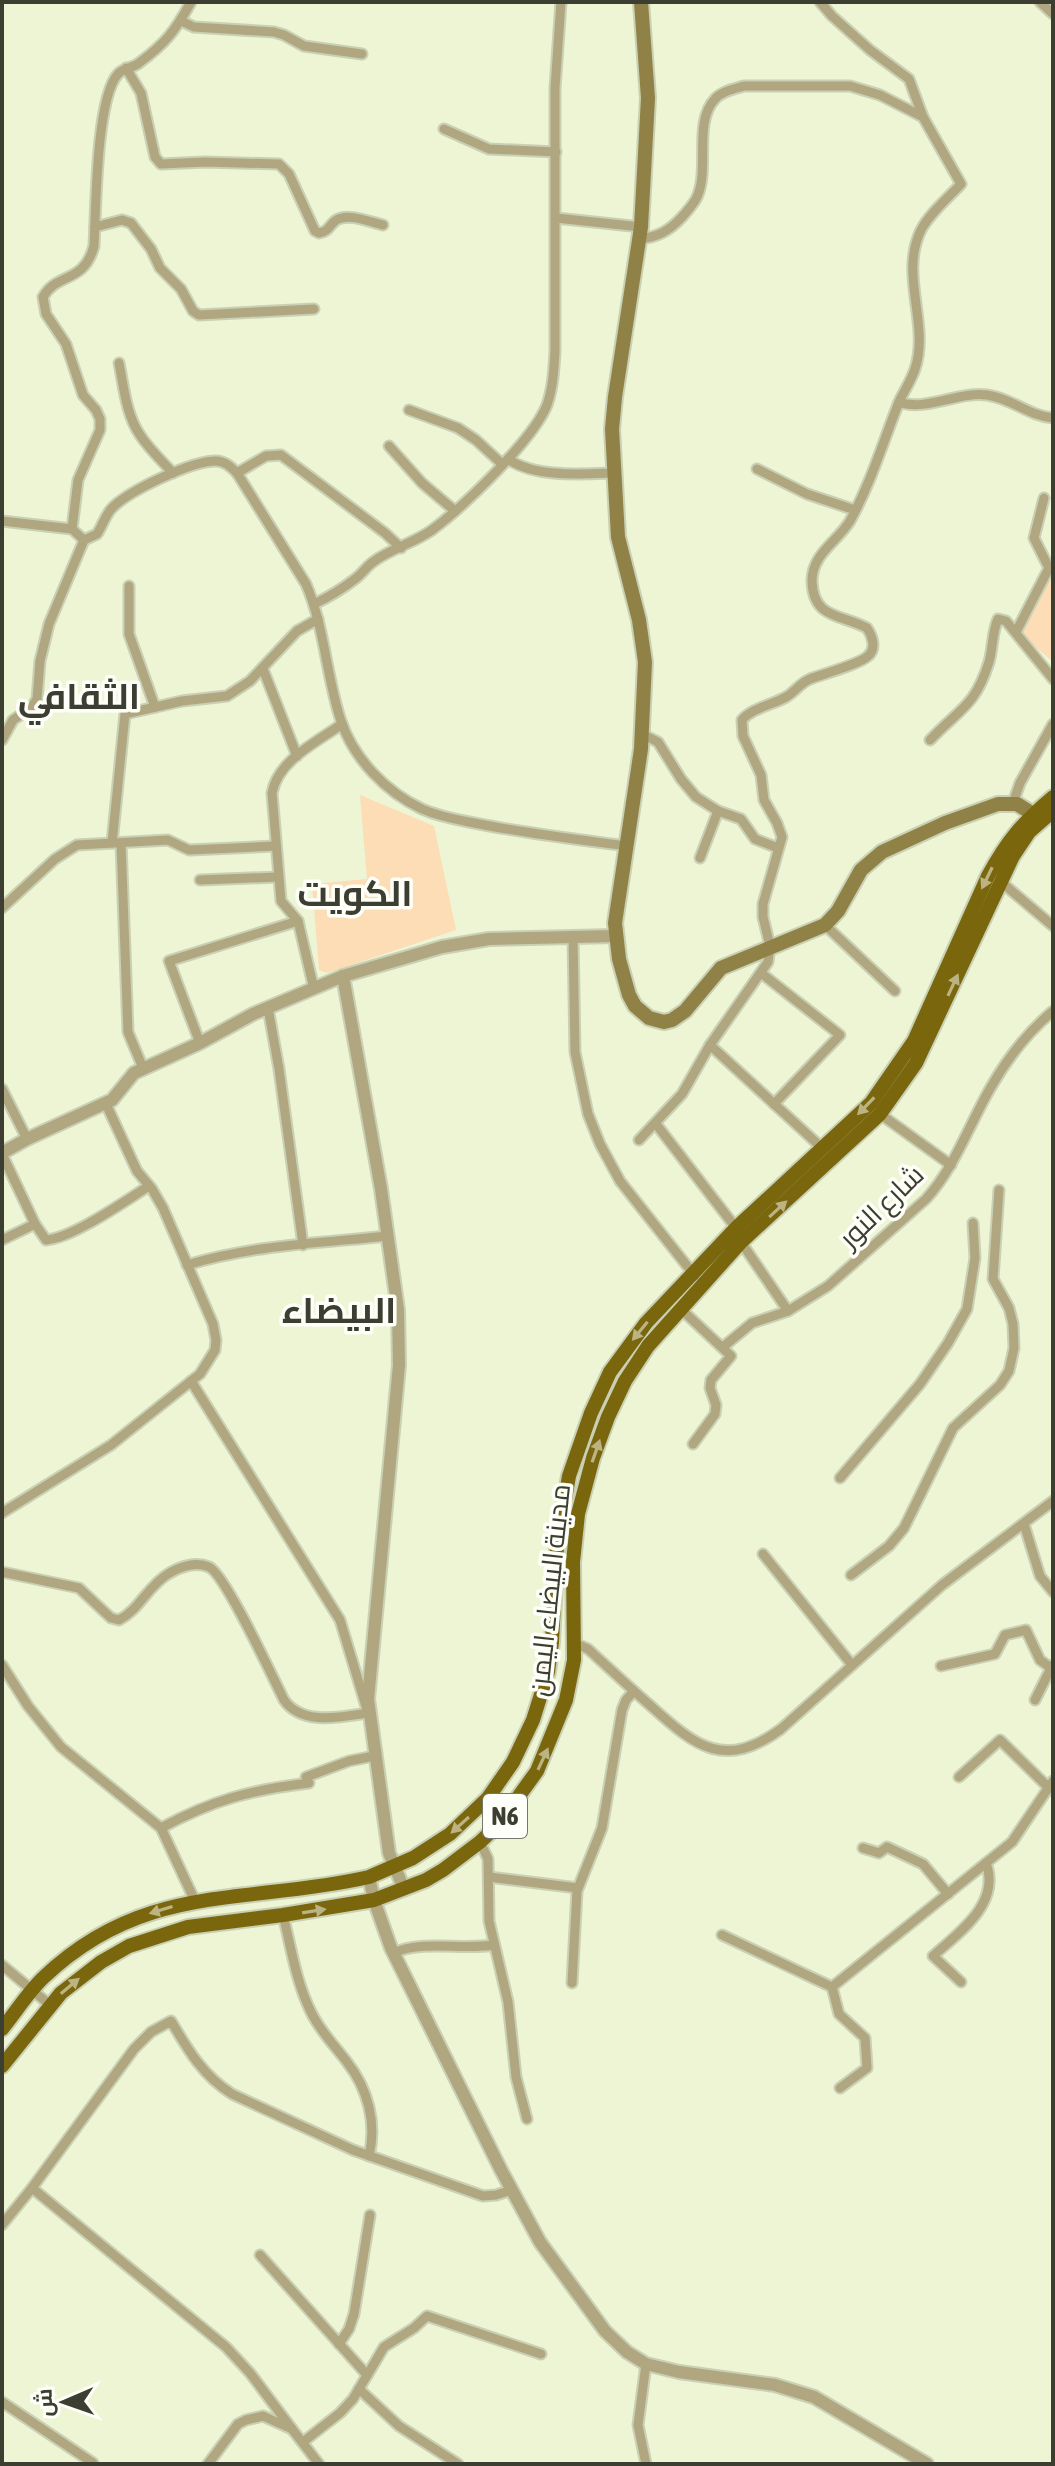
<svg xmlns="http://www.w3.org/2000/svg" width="1055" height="2466" viewBox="0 0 1055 2466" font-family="'Asap Condensed',Cairo,sans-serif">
<rect width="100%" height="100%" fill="#edf5d5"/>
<!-- green -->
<g fill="#fdddb5">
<polygon points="1052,573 1053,573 1053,662 1022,635 1022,629"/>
<polygon points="360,795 434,826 456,930 327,973 319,970 312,884 367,879"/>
</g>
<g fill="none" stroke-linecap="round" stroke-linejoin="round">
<defs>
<g id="minor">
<polyline points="820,2 832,16 870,50 909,79 923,117"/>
<polyline points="1040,2 1053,14"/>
<polyline points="181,21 194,27 274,32 284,35 304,46 362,54"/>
<path d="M126,68l15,25 14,64 6,7 44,-2 74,2 10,10 26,57 4,2c10,-2 9,-6 16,-12 12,-9 35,1 48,4"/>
<polyline points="444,129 489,149 556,152"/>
<polyline points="556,218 641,227"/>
<polyline points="95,227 122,220 131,223 151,249 160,268 181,289 193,311 199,315 314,309"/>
<path d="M639,239c19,-2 30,-8 43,-22 5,-6 12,-13 15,-20 13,-28 -4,-75 18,-98 7,-8 19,-10 29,-13h106l30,9 43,22 38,67c-13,14 -31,29 -40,46 -22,45 9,94 -6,139 -4,12 -11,22 -16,33 -16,40 -28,81 -49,119 -13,21 -38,33 -38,60 1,38 29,33 55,47 5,7 10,21 1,28 -8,8 -45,18 -58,23 -10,4 -15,13 -24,18 -14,8 -34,11 -44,23l1,16 18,39 3,25 13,23 5,14 -19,67v13l7,29 -2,16 -58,83 -28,49 -43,46"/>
<path d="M119,363c5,25 7,51 21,72 9,14 22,26 33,38"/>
<path d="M899,402c26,10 60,-11 88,-7 24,3 42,21 66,23"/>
<polyline points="409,410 458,428 476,440 502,464"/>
<polyline points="389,446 422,483 455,511"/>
<path d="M508,459c26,19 75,15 106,14"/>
<polyline points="757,469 807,494 855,510"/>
<polyline points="237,473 266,456 281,455 385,533 401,548"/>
<polyline points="2,521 72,529 84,540"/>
<path d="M72,529l6,-49 22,-50v-11l-4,-9 -13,-15 -17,-51 -20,-30 -3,-17c14,-25 41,-13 51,-51 2,-36 2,-148 24,-172 5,-6 15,-6 21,-11 27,-20 36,-32 52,-61"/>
<polyline points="129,586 129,634 155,707"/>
<path d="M314,604c15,-7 28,-15 41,-25 7,-5 11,-12 18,-17 17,-13 41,-19 59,-32 31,-23 101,-90 115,-125 6,-17 7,-36 8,-54v-263l6,-86"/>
<polyline points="1016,632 1049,568 1034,538 1044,498"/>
<polyline points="263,669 297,756"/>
<polyline points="642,734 658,742 681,779 696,797 718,811 741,819 755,839 778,848"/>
<path d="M2,740l11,-20 19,-13 5,-8 3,-38 9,-37 35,-84 13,-6c6,-9 8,-19 16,-27 18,-17 78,-46 103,-46 9,0 15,6 21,12l69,111c19,44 20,92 35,137 13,38 45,71 81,88 16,7 31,10 47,13 53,11 105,17 158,24"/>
<path d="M930,740c29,-31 45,-33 59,-78 4,-14 3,-30 9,-43l8,2 47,58"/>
<polyline points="1013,803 1020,783 1053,724"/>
<polyline points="112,843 125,714 182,701 227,696 250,681 297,631 318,619"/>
<polyline points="121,843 128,1032 143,1068"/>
<polyline points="700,858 718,811"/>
<polyline points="200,880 278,877"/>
<polyline points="1000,881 1053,926"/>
<polyline points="2,908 55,859 77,845 168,840 189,850 275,846"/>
<polyline points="825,925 895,991"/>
<polyline points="573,936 575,1052 588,1114 600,1144 620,1181 695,1276"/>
<polyline points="761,973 840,1035 774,1104"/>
<path d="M314,989l-16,-68 -17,-20 -9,-108c6,-33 45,-51 70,-69"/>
<polyline points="268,1008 279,1069 303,1245"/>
<polyline points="200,1043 169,961 298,921"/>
<polyline points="710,1045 821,1147"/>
<polyline points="2,1089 27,1139"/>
<polyline points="880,1114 951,1165"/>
<polyline points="656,1124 736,1228"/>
<path d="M2,1154l33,70 11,16c27,-2 79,-39 103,-54"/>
<polyline points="2,1240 35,1224"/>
<polyline points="741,1242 788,1311"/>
<path d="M187,1265c65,-20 134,-22 201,-29"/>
<polyline points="682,1310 731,1356 711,1380 710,1388 716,1405 715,1414 693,1444"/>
<path d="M723,1347l29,-24 36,-12 40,-25 98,-87c29,-32 43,-74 65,-112 16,-28 37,-55 62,-76"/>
<polyline points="840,1478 920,1384 948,1343 967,1309 975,1258 973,1223"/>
<polyline points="2,1513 111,1445 200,1374 215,1350 216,1340 213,1324 163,1208 152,1189 137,1171 106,1104"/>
<polyline points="1024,1524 1040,1576 1053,1592"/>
<polyline points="763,1554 852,1665"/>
<path d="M2,1572l77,16 32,30 8,2c20,-10 29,-34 49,-46 11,-7 28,-13 41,-7 16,7 64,111 75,133 18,26 57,17 84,13l-28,-93 -149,-239"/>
<polyline points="851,1575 889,1546 904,1528 953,1428 1000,1385 1009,1371 1014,1348 1013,1324 1009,1308 993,1279 999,1190"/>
<path d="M574,1643l14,6c21,19 42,39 64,58 44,40 73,63 129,22l161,-144 111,-84"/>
<polyline points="2,1665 28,1706 61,1747 161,1828 195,1901"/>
<polyline points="941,1666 995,1654 1005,1635 1026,1630 1040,1660 1051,1668 1053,1665"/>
<polyline points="1035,1700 1051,1668"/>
<polyline points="959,1777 1000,1740 1049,1788"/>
<path d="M161,1828c52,-28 89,-38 148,-45l-3,-6 43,-16 25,-5"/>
<polyline points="480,1842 488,1859 489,1921 508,2002 516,2077 527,2119"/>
<polyline points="863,1848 879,1853 887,1847 923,1864 948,1894"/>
<polyline points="489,1877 578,1888"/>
<path d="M283,1915c8,32 13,67 28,97 9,19 23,33 36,50 21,27 30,61 22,94"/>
<polyline points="722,1935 832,1987 839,2014 865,2038 867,2068 840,2088"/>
<path d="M394,1953c25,-13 69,-3 100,-8"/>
<polyline points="2,1965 50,2005"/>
<path d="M961,1982l-28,-26c27,-24 68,-53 53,-93"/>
<polyline points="572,1983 577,1891 602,1828 622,1710 626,1700 634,1691"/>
<polyline points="832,1987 1012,1842 1053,1781"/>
<polyline points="32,2188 226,2347 250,2373 292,2429"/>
<path d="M2,2225l30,-37 102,-139 17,-17 20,-11c17,29 32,55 61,73l121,56 130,46 13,-1 16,-5"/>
<polyline points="260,2255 367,2375"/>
<polyline points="339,2344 349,2329 354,2314 370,2215"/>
<polyline points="646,2364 638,2425 646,2464"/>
<polyline points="359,2389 399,2426 458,2464"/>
<polyline points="2,2402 93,2463"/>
<polyline points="303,2442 340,2413 353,2399 384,2347 414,2328 427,2316 541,2354"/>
<polyline points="208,2464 238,2424 246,2420 263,2416 292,2429 319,2464"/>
</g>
<g id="tertiary">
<polyline points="343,976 381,1189 398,1310 399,1365 368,1699 389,1853 404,1889"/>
<polyline points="2,1153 27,1139 112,1100 134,1073 200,1043 253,1014 343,976 442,947 489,939 615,936"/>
<polyline points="369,1877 374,1900 391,1948 501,2170 540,2242 605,2331 627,2352 646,2364 679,2372 775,2385 814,2397 927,2464"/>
</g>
<polyline id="secondary" points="641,2 648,98 641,227 615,397 612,429 618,537 639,620 645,662 641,749 615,923 619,959 629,995 635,1006 649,1018 664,1022 672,1020 685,1011 721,968 825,925 838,911 861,870 882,852 945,823 998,804 1017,804 1033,814"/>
<g id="primary">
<path d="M2,2029c14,-17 26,-37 42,-52 101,-96 203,-72 325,-100l44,-19 37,-24 38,-36 25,-36 20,-42 15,-48 4,-30 5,-95 12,-71 22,-63 19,-41 36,-49 90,-95 135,-125 43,-62 74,-165c19,-35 34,-53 65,-79"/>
<polyline points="2,2066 61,1993 101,1962 129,1946 188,1927 283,1915 374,1900 426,1880 443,1870 480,1842 498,1825 537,1771 566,1700 574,1660 573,1562 578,1514 593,1458 608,1417 625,1381 648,1346 741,1242 880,1114 916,1063 1013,856 1029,832 1053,811"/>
</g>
</defs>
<!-- minor casing -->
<use href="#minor" stroke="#c9d0b4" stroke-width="13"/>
<!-- tertiary casing -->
<use href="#tertiary" stroke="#c9d0b4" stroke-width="16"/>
<!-- secondary casing -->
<use href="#secondary" stroke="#c9d0b4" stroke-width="18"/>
<!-- primary casing -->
<use href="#primary" stroke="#c9d0b4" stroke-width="18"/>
<!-- minor -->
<use href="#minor" stroke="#b0a680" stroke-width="9"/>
<!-- tertiary -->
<use href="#tertiary" stroke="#b0a680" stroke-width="12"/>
<!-- secondary -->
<use href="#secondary" stroke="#908246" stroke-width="14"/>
<!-- primary -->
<use href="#primary" stroke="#7a670d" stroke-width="14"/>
</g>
<!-- one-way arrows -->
<defs><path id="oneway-solid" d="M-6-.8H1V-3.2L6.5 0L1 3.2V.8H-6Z" transform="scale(2)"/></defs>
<g fill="#bcb382">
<use href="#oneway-solid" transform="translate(987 878) rotate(116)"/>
<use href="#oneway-solid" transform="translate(953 985) rotate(-65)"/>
<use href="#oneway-solid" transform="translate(866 1106) rotate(134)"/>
<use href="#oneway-solid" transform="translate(778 1209) rotate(-43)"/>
<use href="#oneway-solid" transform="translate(640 1331) rotate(129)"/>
<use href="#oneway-solid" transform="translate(596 1451) rotate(-71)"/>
<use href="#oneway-solid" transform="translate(543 1759) rotate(-65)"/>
<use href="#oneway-solid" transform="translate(460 1825) rotate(138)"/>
<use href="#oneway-solid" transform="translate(161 1910) rotate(163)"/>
<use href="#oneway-solid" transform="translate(314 1911) rotate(-9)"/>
<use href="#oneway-solid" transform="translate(70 1986) rotate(-40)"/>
</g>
<g text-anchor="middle" stroke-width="7" stroke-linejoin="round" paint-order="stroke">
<!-- shield labels -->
<rect fill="#fdfff8" stroke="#75786d" stroke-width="2" x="483" y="1794" width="44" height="44" rx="6"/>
<g font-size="26" font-weight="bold" fill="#3b3e31">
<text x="505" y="1825">N6</text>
</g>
<!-- street labels -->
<g font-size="28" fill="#3b3e31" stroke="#fdfff8">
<text transform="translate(881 1206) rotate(-44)" y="10">شارع النور</text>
<text transform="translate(549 1590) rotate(-84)" y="10">مدينة البيضاء اليمن</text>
</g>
<!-- district labels -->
<g font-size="36" font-weight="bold" fill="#3b3e31" stroke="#fdfff8">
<text x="79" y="709">الثقافي</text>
<text x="355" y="906">الكويت</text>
<text x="339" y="1323">البيضاء</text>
</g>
</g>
<!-- border -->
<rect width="1055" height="2466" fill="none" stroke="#3b3e31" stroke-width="8"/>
<!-- north arrow -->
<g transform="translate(64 2402) rotate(268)" stroke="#fdfff8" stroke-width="6" paint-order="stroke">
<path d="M0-6L14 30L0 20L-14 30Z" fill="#3b3e31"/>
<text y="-12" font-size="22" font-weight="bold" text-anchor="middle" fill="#3b3e31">ش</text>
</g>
</svg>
